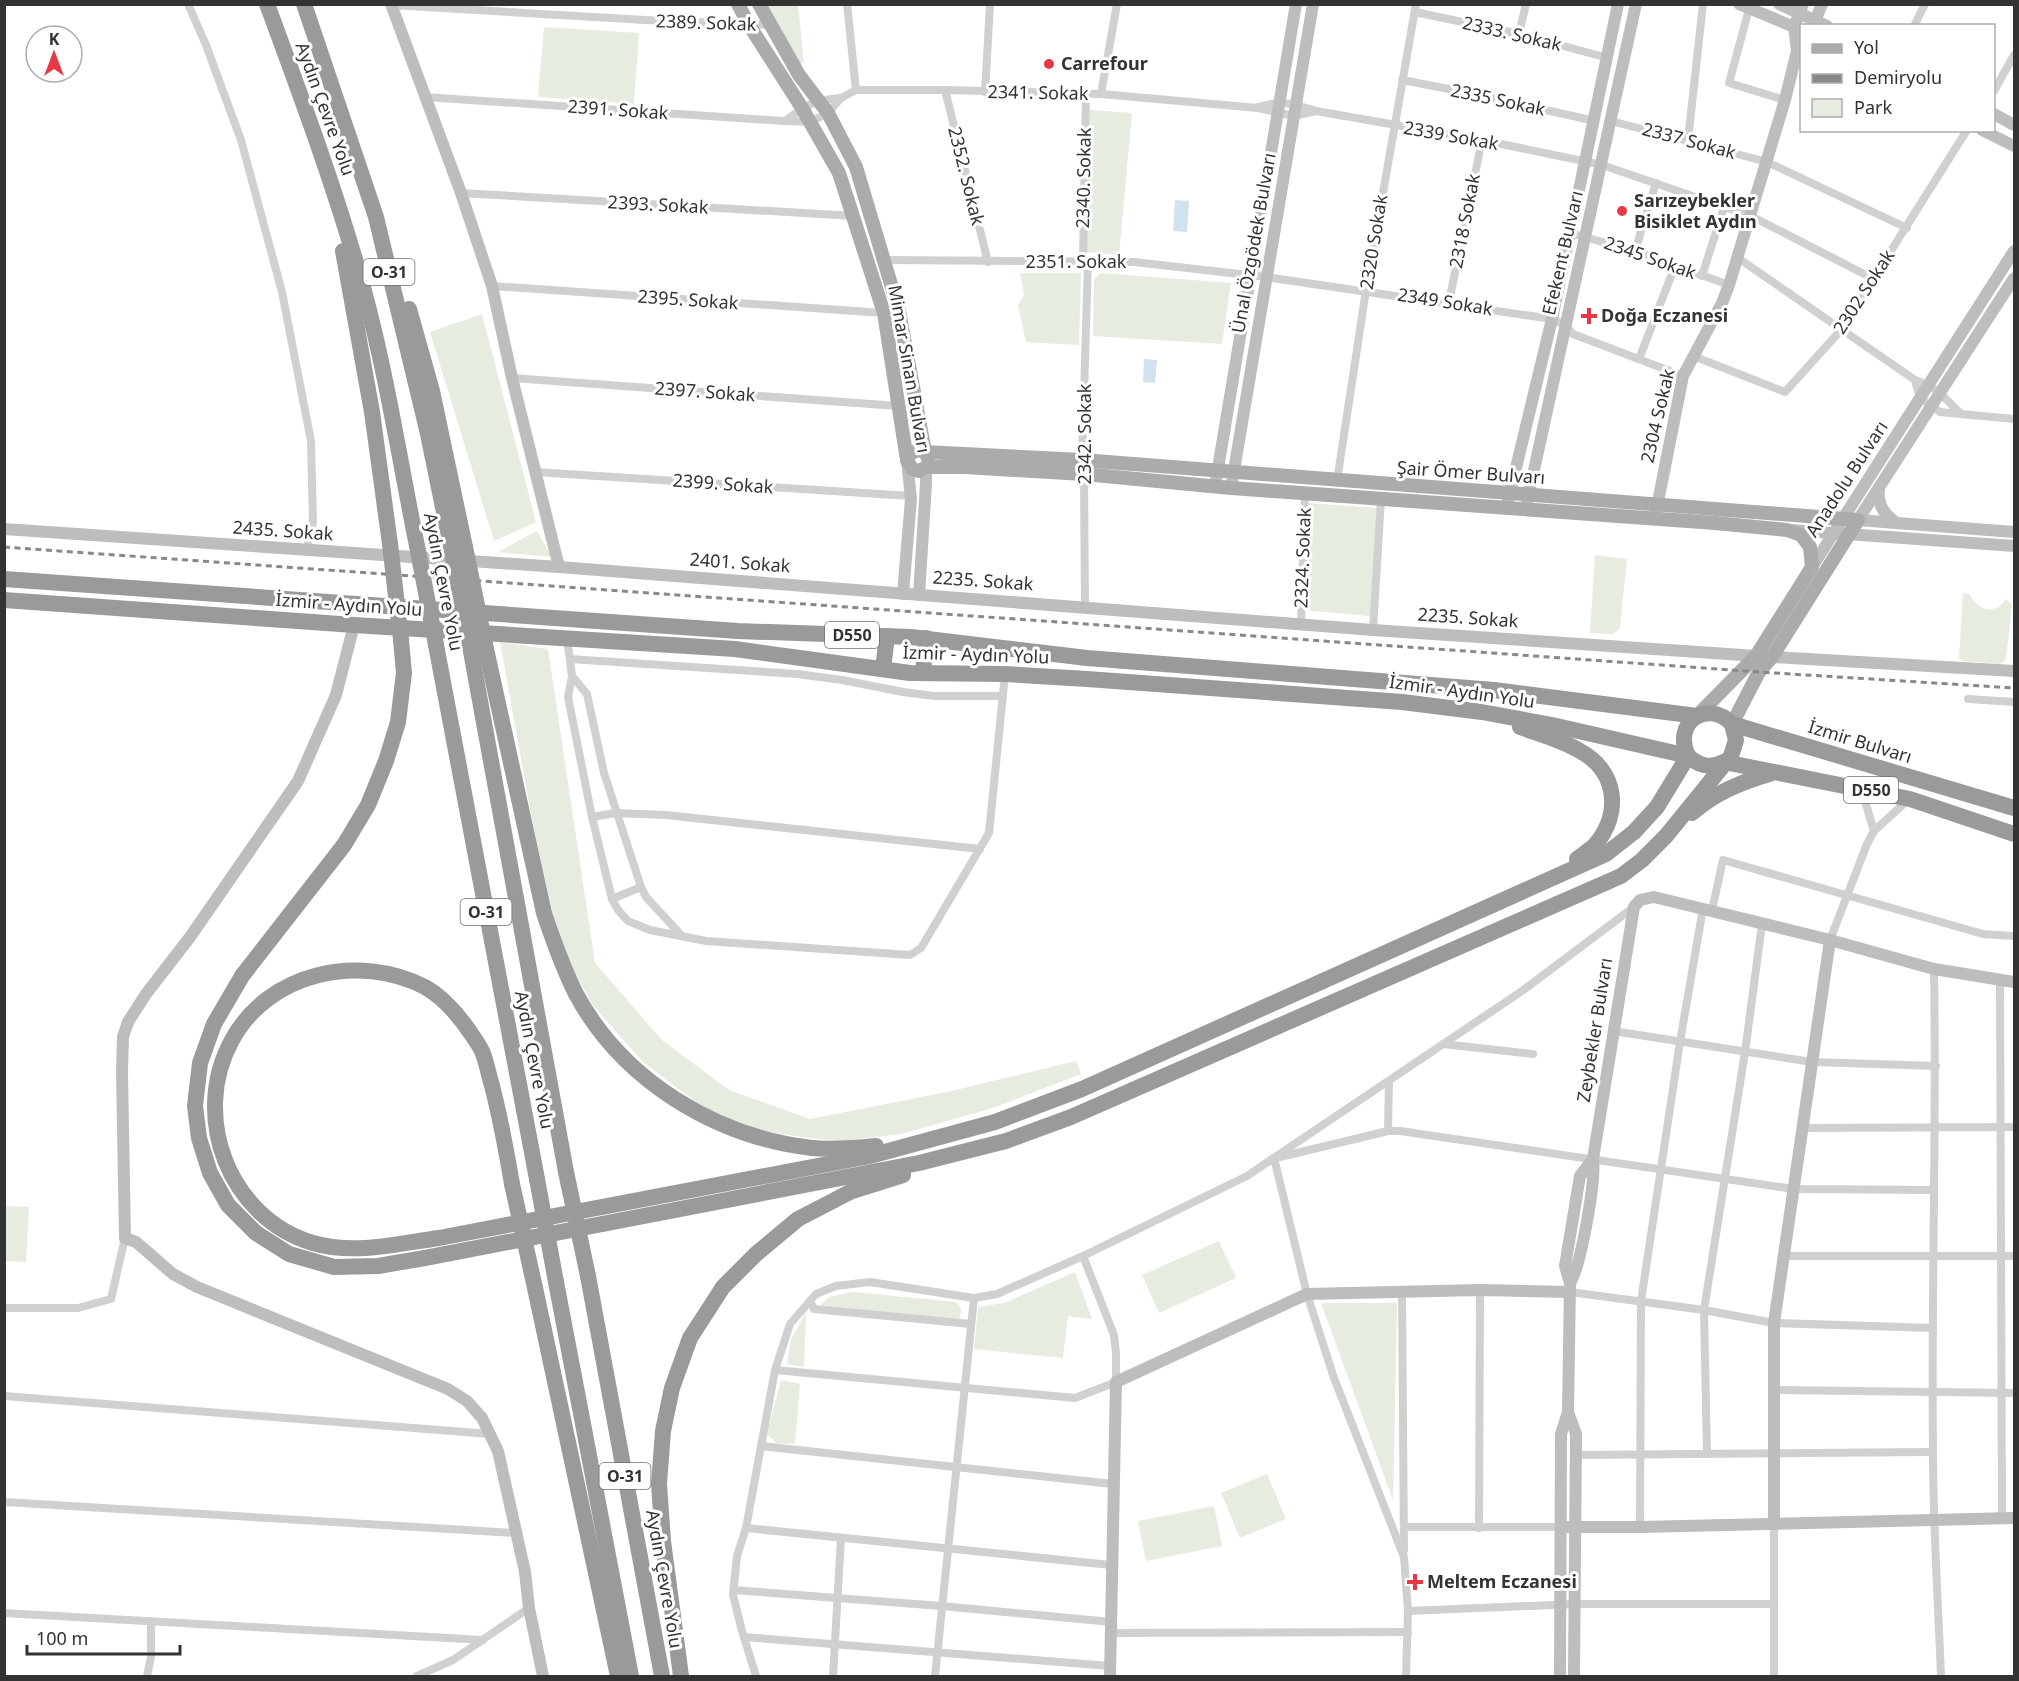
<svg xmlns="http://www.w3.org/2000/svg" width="2019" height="1681" viewBox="0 0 2019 1681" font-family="'Noto Sans',sans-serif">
<rect width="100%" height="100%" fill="#fff"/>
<!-- green -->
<g fill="#e6ecdf">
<polygon points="766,5 798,5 804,63 800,64"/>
<polygon points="544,27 639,33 634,104 538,97"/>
<polygon points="1090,110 1132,113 1119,255 1085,252"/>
<polygon points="1020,273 1081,273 1079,345 1026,342 1018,305 1024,295"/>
<polygon points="1101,273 1231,283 1222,344 1093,336 1094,279"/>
<polygon points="482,314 536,522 494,541 430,332"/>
<polygon points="1309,503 1377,508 1370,616 1303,610"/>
<polygon points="537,531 552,557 498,552"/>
<polygon points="1595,555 1627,559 1620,628 1613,634 1590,633"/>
<path d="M1963,593l6,1c9,16 24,23 37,5l6,6 -6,54 -6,5 -37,-3 -4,-3z"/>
<polygon points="500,642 548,649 595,963 662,1040 729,1090 810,1119 947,1092 1076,1061 1081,1074 993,1108 901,1134 839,1141 801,1137 753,1129 704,1108 644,1063 619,1035 592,1004 570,964 552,910 532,819"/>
<polygon points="4,1206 29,1207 26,1262 5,1261"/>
<polygon points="1219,1241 1236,1278 1159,1313 1142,1275"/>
<polygon points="1075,1272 1092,1319 1068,1316 1063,1358 974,1349 978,1307 1004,1303"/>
<polygon points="852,1292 956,1302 961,1309 960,1321 820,1306 829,1297"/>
<polygon points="1321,1303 1397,1303 1393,1500"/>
<polygon points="806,1312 804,1367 787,1364 791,1340"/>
<polygon points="781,1380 800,1384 795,1444 776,1443 767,1434"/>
<polygon points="1267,1474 1286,1519 1240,1538 1221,1493"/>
<polygon points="1214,1506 1222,1546 1146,1561 1138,1521"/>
</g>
<!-- water -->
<g fill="#cfe2ee">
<polygon points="1175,200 1189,201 1187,232 1173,231"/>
<polygon points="1144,359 1157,360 1155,383 1143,382"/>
</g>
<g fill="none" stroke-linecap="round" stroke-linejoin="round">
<!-- street -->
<g stroke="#d0d0d0" stroke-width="8">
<polyline points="188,4 206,45 241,140 282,292 311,441 313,523 306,551"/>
<polyline points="847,4 856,90"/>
<polyline points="391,5 645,20 770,25"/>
<polyline points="1749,9 1729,83 1785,100"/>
<polyline points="1415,12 1519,34 1608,58"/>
<polyline points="1914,26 1925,4"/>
<polyline points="1519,34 1526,4"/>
<polyline points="1402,80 1470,93 1595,121"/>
<polyline points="945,90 988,262"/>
<polyline points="1994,91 2014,55"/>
<polyline points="985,92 990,4"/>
<polyline points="1101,94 1117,4"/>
<polyline points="425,97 784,121 810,122 828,113 841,98 856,90 945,90 1101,94 1258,108 1294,116 1316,111"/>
<path d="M1258,107c26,-7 32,-4 58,4l166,29 120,25 149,51 115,59"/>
<path d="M785,121c23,-17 28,-21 56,-23"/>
<polyline points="1611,121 1767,162 1907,228"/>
<polyline points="1688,140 1703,4"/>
<polyline points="461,193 854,216"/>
<polyline points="1570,233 1635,251 1729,285"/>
<polyline points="1635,251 1656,183"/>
<path d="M1738,258l177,122c20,6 31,19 45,33"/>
<polyline points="885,260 1134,262 1266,277 1552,319 1565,325 1573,334 1683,376"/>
<polyline points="1083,261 1086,94"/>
<polyline points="1702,276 1724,207"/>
<polyline points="492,286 884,313"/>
<polyline points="1449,302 1482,140"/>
<polyline points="1693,356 1785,392 1841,330 1967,130"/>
<polyline points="1639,359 1675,266"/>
<polyline points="512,378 898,406"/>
<polyline points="1915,380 1920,398 1940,412 2014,419"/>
<polyline points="535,472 911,496"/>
<polyline points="1337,481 1366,290 1416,4"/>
<polyline points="1085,606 1084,474 1082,460 1088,261"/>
<polyline points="1301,624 1305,493"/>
<polyline points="1373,630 1381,499"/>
<polyline points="567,638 572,676 568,697 592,817 612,899 618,910 628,921 650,930 706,941 910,955 921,948 989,833 1005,674"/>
<polyline points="570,659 797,674 842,680 903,692 934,696 1003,696"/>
<polyline points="572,676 587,694 604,773 641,887 646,897 682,936"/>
<polyline points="1968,699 2014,702"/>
<polyline points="1861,788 1874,831"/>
<polyline points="592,817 615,813 666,815 980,849"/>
<polyline points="612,899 641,887"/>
<polyline points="1712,910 1723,860 1983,934 2014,936"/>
<polyline points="1830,940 1867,844 1874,831 1909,799"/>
<path d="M1934,969c3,160 -3,321 -1,481 0,75 5,151 8,226"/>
<polyline points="2000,980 2002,1519"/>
<polyline points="1613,1031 1812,1062 1936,1066"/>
<polyline points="1443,1044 1533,1054"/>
<polyline points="1803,1128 2014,1127"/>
<polyline points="1388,1131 1389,1081"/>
<polyline points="1280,1157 1388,1131 1400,1131 1794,1189 1933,1190"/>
<polyline points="1274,1158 1307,1294 1334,1378 1404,1557 1408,1611 1406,1676"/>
<polyline points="1783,1256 2014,1256"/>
<polyline points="1402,1292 1404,1550"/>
<polyline points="1570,1292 1704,1310 1774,1323 1933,1328"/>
<polyline points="810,1301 814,1309 971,1324"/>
<polyline points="4,1308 78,1308 111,1299 125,1238"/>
<polyline points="775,1370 1075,1398 1116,1382 1116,1353 1114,1335 1083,1256"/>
<polyline points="1774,1390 2014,1393"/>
<polyline points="4,1396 490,1434"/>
<polyline points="761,1446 1113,1484"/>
<polyline points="1707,1454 1704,1310 1745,1052 1762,924"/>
<polyline points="1575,1455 1933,1452"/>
<polyline points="4,1502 516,1533"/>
<polyline points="1774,1524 1774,1676"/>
<polyline points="1404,1527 1561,1527"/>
<polyline points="1640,1527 1641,1301 1680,1042 1703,908"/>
<polyline points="746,1528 1111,1565"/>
<polyline points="1479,1528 1480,1290"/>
<polyline points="734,1590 941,1606 1112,1622"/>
<polyline points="1408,1611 1575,1604 1773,1604"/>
<polyline points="4,1613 483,1640"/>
<polyline points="1111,1633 1408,1632"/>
<polyline points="744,1637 1110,1666"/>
<polyline points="147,1676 151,1657 151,1621"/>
<polyline points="417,1676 453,1660 529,1608"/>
<polyline points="756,1676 742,1631 733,1595 737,1556 746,1528 775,1370 790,1324 816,1294 836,1286 870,1282 974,1298 997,1294 1083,1256 1247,1176 1522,991 1634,907"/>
<polyline points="833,1676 841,1538"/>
<polyline points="935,1676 974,1298"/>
</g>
<!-- secondary -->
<g stroke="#bdbdbd" stroke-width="12">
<polyline points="391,4 461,193 492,286 512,378 559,567"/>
<polyline points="1739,4 1799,29"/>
<polyline points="1779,4 1827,26"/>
<polyline points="1813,26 1822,4"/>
<polyline points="1994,114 2014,125"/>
<polyline points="1982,130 2014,146"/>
<polyline points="2014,278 1858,520 2014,532"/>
<polyline points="1215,486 1296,4"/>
<polyline points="1231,488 1313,4"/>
<path d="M1879,489c-2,15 5,26 18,34"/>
<polyline points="1508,501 1552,319 1618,4"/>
<polyline points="1527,502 1636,4"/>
<polyline points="1656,512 1683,376 1722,303 1729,285 1785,100 1797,51 1794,27 1803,4"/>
<polyline points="4,529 559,567 1373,630 1772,657 2014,671"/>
<polyline points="1791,530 2014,546"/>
<polyline points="1812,567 2014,251"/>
<polyline points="903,594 911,499 907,460"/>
<polyline points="919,595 926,484 926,467"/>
<polyline points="354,625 336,695 298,781 190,937 146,994 128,1022 123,1037 122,1072 125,1238 136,1242 173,1274 197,1287 448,1389 467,1401 482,1418 498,1451 525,1572 529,1608 543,1676"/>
<polyline points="1570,1283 1565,1266 1580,1176 1593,1159"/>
<polyline points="1568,1412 1576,1434 1574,1676"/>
<polyline points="1774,1524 1774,1323 1830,940"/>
<polyline points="1561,1527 1640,1527 2014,1518"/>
<polyline points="1110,1676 1116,1382 1307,1294 1480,1290 1570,1292"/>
<path d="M1560,1676l1,-242 7,-22 2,-129c11,-17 26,-103 23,-124l41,-252 6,-7 14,-3 176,43 104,29 80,13"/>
</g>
<!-- primary -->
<g stroke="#ababab" stroke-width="14">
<polyline points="738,4 749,25 802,108 839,173 884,313 907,460 912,469 919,471 926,467 965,467 1084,474 1231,488 1715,523 1787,530 1801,535 1810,547 1812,567 1756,656 1697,716"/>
<polyline points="759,4 799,75 828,113 856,167 899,311 925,452 928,458"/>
<polyline points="907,460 909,454 918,450 925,452 1082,460 1858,520 1772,657 1759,672 1732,724"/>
</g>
<!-- highway -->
<g stroke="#9a9a9a" stroke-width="16">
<path d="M267,4c32,87 64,173 90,262 27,91 41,186 60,280"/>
<polyline points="304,4 376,217 428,434 451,547"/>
<polyline points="343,251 372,412 390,544"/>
<polyline points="409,309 432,391 465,547"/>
<polyline points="4,579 738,631 911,637 1087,658 1494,690 1697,716"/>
<path d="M4,600l350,25 381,24 175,24 95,1 82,5 315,23 80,10 70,13 136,31c11,10 22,13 36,6"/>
<polyline points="401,640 404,673 398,722 386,761 368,805 344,845 242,976 214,1024 200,1063 195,1106 199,1138 210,1173 228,1205 256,1233 289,1254 334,1267 378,1266 425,1258 919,1163 1006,1141 1071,1117 1621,876 1642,860 1666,836 1731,756 1736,740 1732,724"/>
<polyline points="436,645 537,1179"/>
<polyline points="470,646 566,1172"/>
<path d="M486,649l58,264c9,27 19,55 32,81 47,87 140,143 236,154 21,2 44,0 64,-2"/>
<polyline points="883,669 887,636"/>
<polyline points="923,673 926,638"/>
<path d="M1520,727c19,7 42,13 60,24 37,20 42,62 15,94 -5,5 -12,9 -18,14"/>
<path d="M1688,756c-16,-33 19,-58 44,-32l282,84"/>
<polyline points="1724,762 1910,799 2014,834"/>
<path d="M1692,813c24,-21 50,-31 80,-40"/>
<path d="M512,1184c-6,-35 -12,-69 -21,-102 -3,-10 -5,-22 -9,-31 -3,-6 -8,-13 -12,-19 -11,-16 -27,-35 -45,-45 -66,-34 -156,-15 -193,53 -42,76 -3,178 81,203 41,12 84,1 126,-5l431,-82 125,-34 87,-33 524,-235 28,-22 23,-25 31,-51"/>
<polyline points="588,1276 662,1676"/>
<polyline points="556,1282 631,1676"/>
<polyline points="535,1288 618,1676"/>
<polyline points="681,1676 663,1541 659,1484 663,1431 672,1388 690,1338 723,1287 756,1254 798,1219 852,1191 903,1175"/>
</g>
<!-- rail -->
<polyline stroke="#888" stroke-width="3" stroke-dasharray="6 4.5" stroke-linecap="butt" points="4,547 1759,672 2014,688"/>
<!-- highway-bridge -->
<g stroke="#9a9a9a" stroke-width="16">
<polyline points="390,544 401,640"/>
<polyline points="417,546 436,645"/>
<polyline points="451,547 470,646"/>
<polyline points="465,547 486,649"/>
<polyline points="566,1172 588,1276"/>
<polyline points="537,1179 556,1282"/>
<polyline points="512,1184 535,1288"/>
</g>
</g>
<!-- markers -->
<g fill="#e63946" stroke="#fff" stroke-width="2">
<circle cx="1049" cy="64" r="6"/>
<circle cx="1622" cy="211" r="6"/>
<path d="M1586 307h6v6h6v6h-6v6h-6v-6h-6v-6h6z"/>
<path d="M1412 1573h6v6h6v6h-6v6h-6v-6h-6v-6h6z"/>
</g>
<g text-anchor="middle" stroke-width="6" stroke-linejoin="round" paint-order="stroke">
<!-- shield labels -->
<g fill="#fff" stroke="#707070" stroke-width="1.5">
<rect x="363.5" y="259" width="51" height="26" rx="4.5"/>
<rect x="825" y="622" width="54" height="26" rx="4.5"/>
<rect x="1844" y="777" width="54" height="26" rx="4.5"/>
<rect x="460.5" y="899" width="51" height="26" rx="4.5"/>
<rect x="599.5" y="1463" width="51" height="26" rx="4.5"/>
</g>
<g font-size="16" font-weight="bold" fill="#333">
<text x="389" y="278">O-31</text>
<text x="852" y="641">D550</text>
<text x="1871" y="796">D550</text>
<text x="486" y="918">O-31</text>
<text x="625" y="1482">O-31</text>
</g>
<!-- street labels -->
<g font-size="18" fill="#333" stroke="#fff">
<text transform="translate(706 23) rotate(2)" y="6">2389. Sokak</text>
<text transform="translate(1512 34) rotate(13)" y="6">2333. Sokak</text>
<text transform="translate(1038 93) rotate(1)" y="6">2341. Sokak</text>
<text transform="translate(1498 100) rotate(12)" y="6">2335 Sokak</text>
<text transform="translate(325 109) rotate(70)" y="6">Aydın Çevre Yolu</text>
<text transform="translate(618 110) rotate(4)" y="6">2391. Sokak</text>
<text transform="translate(1451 136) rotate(10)" y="6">2339 Sokak</text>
<text transform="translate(1689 141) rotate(15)" y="6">2337 Sokak</text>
<text transform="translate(966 176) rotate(76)" y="6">2352. Sokak</text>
<text transform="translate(1084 178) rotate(-89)" y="6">2340. Sokak</text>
<text transform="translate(658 205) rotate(3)" y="6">2393. Sokak</text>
<text transform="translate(1465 221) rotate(-79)" y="6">2318 Sokak</text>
<text transform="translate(1374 242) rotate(-81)" y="6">2320 Sokak</text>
<text transform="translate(1254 243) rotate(-80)" y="6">Ünal Özgödek Bulvarı</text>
<text transform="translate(1563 253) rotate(-77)" y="6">Efekent Bulvarı</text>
<text transform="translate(1650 258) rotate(19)" y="6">2345 Sokak</text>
<text x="1076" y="268">2351. Sokak</text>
<text transform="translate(1864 292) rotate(-57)" y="6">2302 Sokak</text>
<text transform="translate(688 300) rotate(4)" y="6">2395. Sokak</text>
<text transform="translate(1445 302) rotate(9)" y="6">2349 Sokak</text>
<text transform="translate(909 369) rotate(80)" y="6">Mimar Sinan Bulvarı</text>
<text transform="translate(705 392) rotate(4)" y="6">2397. Sokak</text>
<text transform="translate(1658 416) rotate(-77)" y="6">2304 Sokak</text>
<text transform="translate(1085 434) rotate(-90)" y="6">2342. Sokak</text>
<text transform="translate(1471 473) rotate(4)" y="6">Şair Ömer Bulvarı</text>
<text transform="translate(1847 479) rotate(-57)" y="6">Anadolu Bulvarı</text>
<text transform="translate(723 484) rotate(4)" y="6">2399. Sokak</text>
<text transform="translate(283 531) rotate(4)" y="6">2435. Sokak</text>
<text transform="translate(1303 558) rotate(-88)" y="6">2324. Sokak</text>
<text transform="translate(740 563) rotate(4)" y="6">2401. Sokak</text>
<text transform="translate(983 581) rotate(4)" y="6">2235. Sokak</text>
<text transform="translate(443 582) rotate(79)" y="6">Aydın Çevre Yolu</text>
<text transform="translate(349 605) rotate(4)" y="6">İzmir - Aydın Yolu</text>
<text transform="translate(1468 618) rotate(4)" y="6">2235. Sokak</text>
<text transform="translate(976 655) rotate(2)" y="6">İzmir - Aydın Yolu</text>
<text transform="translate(1462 692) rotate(8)" y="6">İzmir - Aydın Yolu</text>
<text transform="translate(1860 742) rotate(17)" y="6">İzmir Bulvarı</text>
<text transform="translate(1595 1030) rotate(-81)" y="6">Zeybekler Bulvarı</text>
<text transform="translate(534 1060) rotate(79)" y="6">Aydın Çevre Yolu</text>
<text transform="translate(664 1579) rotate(80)" y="6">Aydın Çevre Yolu</text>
</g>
<!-- poi labels -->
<g font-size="18" font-weight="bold" fill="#333" stroke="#fff" text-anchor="start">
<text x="1061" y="70">Carrefour</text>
<text x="1634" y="207">Sarızeybekler<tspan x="1634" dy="21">Bisiklet Aydın</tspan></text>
<text x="1601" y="322">Doğa Eczanesi</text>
<text x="1427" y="1588">Meltem Eczanesi</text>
</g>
</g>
<!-- border -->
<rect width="2019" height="1681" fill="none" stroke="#333333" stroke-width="12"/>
<!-- legend -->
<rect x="1800" y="24" width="195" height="108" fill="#ffffff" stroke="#adadad" stroke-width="1.5"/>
<rect x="1812" y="44" width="30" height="9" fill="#ababab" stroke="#adadad" stroke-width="1.5"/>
<text x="1854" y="54" font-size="18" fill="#333333">Yol</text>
<rect x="1812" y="74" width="30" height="9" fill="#888888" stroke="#adadad" stroke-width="1.5"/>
<text x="1854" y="84" font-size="18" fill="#333333">Demiryolu</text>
<rect x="1812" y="99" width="30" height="18" fill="#e6ecdf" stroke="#adadad" stroke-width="1.5"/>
<text x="1854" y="114" font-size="18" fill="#333333">Park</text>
<!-- north arrow -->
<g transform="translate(54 54)"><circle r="28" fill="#ffffff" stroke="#adadad" stroke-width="1.5"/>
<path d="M0-4.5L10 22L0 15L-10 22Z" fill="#e63946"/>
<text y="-9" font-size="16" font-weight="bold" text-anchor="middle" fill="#333333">K</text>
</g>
<!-- scale -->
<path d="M27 1645v9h153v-9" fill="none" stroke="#333333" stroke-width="3"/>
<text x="36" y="1645" font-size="18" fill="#333333" stroke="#ffffff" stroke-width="4.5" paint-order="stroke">100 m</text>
</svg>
